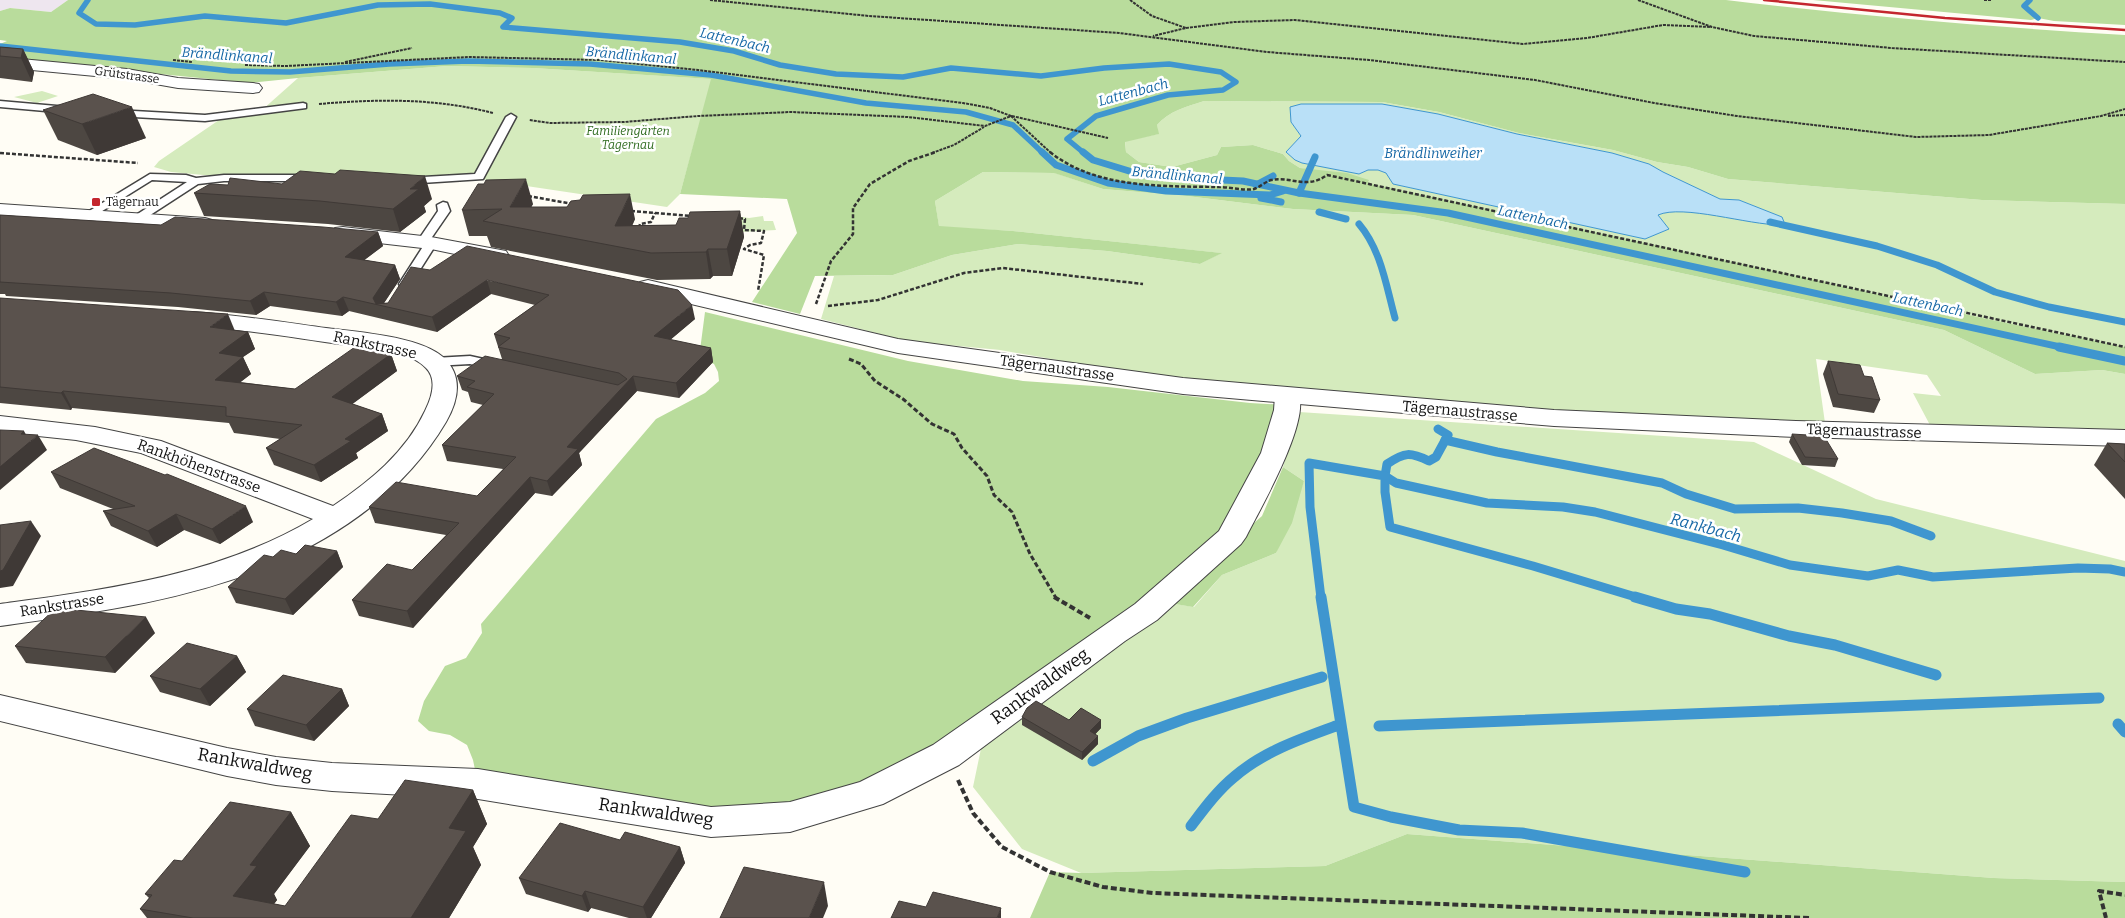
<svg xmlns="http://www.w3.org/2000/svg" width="2125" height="918" viewBox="0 0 2125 918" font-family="Bitter,serif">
<rect width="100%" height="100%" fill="#fffdf5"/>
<!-- industrial -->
<polygon fill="#eee6ef" points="0,0 68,0 51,12 10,8 0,11"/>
<!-- green -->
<g fill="#d5ebbd" fill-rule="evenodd">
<polygon points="447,66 533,68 712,79 680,194 667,207 467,177 306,174 214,176 171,172 154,167 159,161 219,120 262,110 298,78"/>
<polygon points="42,91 58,96 37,103 14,97"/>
<path d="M1204,101l178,1 57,10 80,21 94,17 44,12 31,5 40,12 254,21 143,4v143l-147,-30 -180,-41 -431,-93 2,-2 -69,-13 -11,-7 -6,-7 -30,-9 -32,2 -4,8 -45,12 -33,-5 -13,-10 -1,-11 33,-7 -1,-9c12,-14 29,-18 47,-24zM1382,104l56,10 79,20 95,19 37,11 14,8 57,27 19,1 43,17 -114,-6 -10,4 11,14 -24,10 -252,-55 -7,-11 -8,-3h-10l-9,4 -57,-11 -7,-3 -9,-8 15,-16 -10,-14v-15z"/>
<polygon points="983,172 1055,173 1103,189 1187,196 1293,209 1413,215 1944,330 2035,374 2102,370 2125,374 2125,433 1931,427 1913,393 1941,396 1927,375 1816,359 1825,423 1566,413 1138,374 1000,350 907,341 821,319 834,276 893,275 952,255 1018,244 1107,251 1200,264 1221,253 1013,231 939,227 935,201"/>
<polygon points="720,214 749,218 763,216 764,221 773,221 776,230 739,232"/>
<polygon points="1299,412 1754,442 1876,499 2125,561 2125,882 1994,878 1407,834 1325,866 1081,873 1022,849 973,787 983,739 1163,602 1194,607 1222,575 1276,553 1304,481 1283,467"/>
</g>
<!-- forest -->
<g fill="#b9dc9c">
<path d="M68,0h1658c133,16 265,27 399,35v169l-143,-4 -254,-21 -40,-12 -31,-5 -44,-12 -94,-17 -80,-21 -57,-10 -178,-1c-18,6 -35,10 -47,24l2,9 -34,8 1,10 13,10 33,5 45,-12 4,-8 32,-2 30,9 6,7 11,7 47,5 22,7 -1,3 430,93 180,41 147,30v27l-23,-4 -67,4 -91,-44 -531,-115 -120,-6 -106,-13 -84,-7 -49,-16 -71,-1 -48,29 4,25 74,5 209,22 -22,11 -93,-13 -89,-7 -66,11 -59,20 -78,1 -15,38 -48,-12 45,-69 -10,-34 -107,-5 31,-115 -178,-11 -86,-2 -149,12 -48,5 -250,-25v-14l7,-3 -7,-1v-29l10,-3 41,4z"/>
<polygon points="1813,0 2125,0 2125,25 2054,21 2038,18 2031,20"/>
<polygon points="705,312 908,361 1023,381 1108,387 1250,403 1287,405 1231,537 946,755 790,817 478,784 473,760 467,745 450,735 429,731 418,721 424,701 445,666 466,658 482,633 481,624 656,419 705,393 719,381 718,372 714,364 699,358"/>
<polygon points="1283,467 1304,481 1292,523 1276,553 1222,575 1193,607 1163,602 1262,516"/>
<polygon points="1407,834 1994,878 2125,882 2125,918 1030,918 1050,872 1081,873 1325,866"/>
</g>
<!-- water -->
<path fill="#b9e0f7" stroke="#3f96cf" d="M1301,104h81l56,10 79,20 95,19 37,11 14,8 57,27 19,1 43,17 2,5 -3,3c-33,0 -98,-21 -123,-10l11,14 -24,10 -252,-55 -7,-11 -8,-3h-10l-9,4 -57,-11 -7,-3 -9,-8 15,-16 -10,-14 -1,-15z"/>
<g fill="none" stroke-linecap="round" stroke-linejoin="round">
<!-- stream-far3 -->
<g stroke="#3f96cf" stroke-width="5.5">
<polyline points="88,0 79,13 96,24 135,25 205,16 286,23 378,5 430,4 500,13 512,18 503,27 680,42 734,51 780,65 836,74 903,77 951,68 1041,76 1104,68 1169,64 1221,72 1236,82 1223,90 1168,95 1096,116 1067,139 1084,153"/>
<polyline points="2030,0 2024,6 2038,18"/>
<polyline points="0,46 231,71 290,72 389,64 468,61 590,64 711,75 866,103 966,112 1013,125 1043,153"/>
</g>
<!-- stream-far2 -->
<g stroke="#3f96cf" stroke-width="7">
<polyline points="1042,152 1056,165 1108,183 1166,191 1270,195 1283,191"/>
<polyline points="1083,152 1093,160 1139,174 1159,177 1243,181 1299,193 1448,213 2065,348"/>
<polyline points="1256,185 1273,176"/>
<polyline points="1299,193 1315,157"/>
<polyline points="1261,198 1281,202"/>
<polyline points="1319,212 1346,219"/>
<polyline points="1770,222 1877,246 1937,265 1995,292 2049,307 2125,322"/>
<path d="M1359,224c22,26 27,61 36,94"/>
</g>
<!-- stream-far1 -->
<g stroke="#3f96cf" stroke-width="9">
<polyline points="2059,347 2125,361"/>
<path d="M1438,429l10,6 -12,22 -7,4c-19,-9 -24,-9 -42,3l-2,12 11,7 91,20 76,4 32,5 128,33 67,20 78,11 30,-6 35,7 145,-9 32,1 15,3"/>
<polyline points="1445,440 1497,452 1662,483 1686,494 1735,509 1798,508 1842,513 1891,521 1931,536"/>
<polyline points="1321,598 1310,507 1309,463 1385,476 1385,492 1390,527 1533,566 1639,598"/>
</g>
<!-- stream -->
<g stroke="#3f96cf" stroke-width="11">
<polyline points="1321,597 1354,807 1391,817 1459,830 1522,833 1745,872"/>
<polyline points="1635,597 1676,609 1710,614 1789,636 1835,645 1936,675"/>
<polyline points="2118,724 2125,732"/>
<polyline points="1379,726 2099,698"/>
<polyline points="1093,761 1138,736 1187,718 1322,677"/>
<path d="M1191,826c13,-17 26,-35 43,-49 29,-25 66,-38 102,-51"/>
</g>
<defs>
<g id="service">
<polygon points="0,101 68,107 73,110 68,113 0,107"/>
<polygon points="303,103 306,104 306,108 205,121 116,116 111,113 116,110 205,115"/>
<polygon points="511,114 516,117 483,179 406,184 401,181 406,178 475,174 506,117"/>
<polygon points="150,174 186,175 196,178 224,175 310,175 315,178 310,181 224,181 198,184 141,221 133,221 131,219 133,217 187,182 152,180 91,218 87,219 81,216"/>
<polygon points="443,202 447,203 450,211 430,240 437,243 409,287 401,287 399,284 424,245 417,242 438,211 437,205"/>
<polygon points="470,356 502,363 504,366 497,370 470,364 434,366 427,362 434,358"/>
</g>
<g id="minor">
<polygon points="0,57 127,69 178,78 253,83 259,84 262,88 259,92 253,93 178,88 127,79 0,67"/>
<path d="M193,312c45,3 89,10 133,16 32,4 93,8 117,29 21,19 15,44 3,65 -39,66 -103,112 -172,142 -87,37 -182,49 -274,62v-22c108,-15 217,-28 313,-85l-172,-66 -65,-13 -76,-8v-16l95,11 66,14 172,65c36,-24 73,-54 92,-95 6,-12 13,-31 1,-43 -19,-20 -67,-21 -94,-25 -29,-4 -58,-9 -87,-12 -20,-2 -41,-2 -60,-7l-4,-5 4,-5z"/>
<path d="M1288,388l9,3c17,25 -38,120 -51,146l-5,7 -84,76 -32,21 -166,124 -76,39 -93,28 -79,5 -233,-38 -146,-8 -56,-6 -49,-9 -227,-55v-26l227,53 49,9 56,6 146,6 233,38 79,-5 70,-20 73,-37 202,-141 84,-73 42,-78 13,-43 1,-14 4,-5z"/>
</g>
<g id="tertiary">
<polygon points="0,204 205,218 212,220 216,224 212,228 205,230 0,216"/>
<polygon points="343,227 431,237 506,251 509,256 506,261 498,263 431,249 335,238 332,233 335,228"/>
<polygon points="648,280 898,339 1183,378 1554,410 1796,421 2125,430 2125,446 1796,437 1554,426 1183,394 898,353 640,292 637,287 640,282"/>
</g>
</defs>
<!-- service casing -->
<use href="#service" stroke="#444" stroke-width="3"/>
<!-- minor casing -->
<use href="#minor" stroke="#444" stroke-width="2"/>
<!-- tertiary casing -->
<use href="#tertiary" stroke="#444" stroke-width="2"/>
<!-- path-far3 -->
<g stroke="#333" stroke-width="2" stroke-dasharray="3 1" stroke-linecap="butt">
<polyline points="710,0 869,16 1119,33 1267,52 1369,60 1535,80 1654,103 1737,116 1916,137 1989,135 2101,116 2125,109"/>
<polyline points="1130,0 1152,16 1186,28 1153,36"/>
<polyline points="1638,0 1712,27 1754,36 1892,48 2125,62"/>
<polyline points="1984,0 1992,0"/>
<polyline points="1186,28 1234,22 1295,20 1523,44 1587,38 1663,25 1712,27"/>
<polyline points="173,60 192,62"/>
<polyline points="345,62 412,48"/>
<polyline points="245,65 286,66 469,57 600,60 698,70 963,103 990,108 1011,116 985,126 908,117 791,112 698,116 624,122 550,123 529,120"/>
<path d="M319,104c59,-5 116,-6 174,9"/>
<polyline points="1011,116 1051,153"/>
<polyline points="1012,116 1108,138"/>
<polyline points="2108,116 2125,115"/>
<polyline points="932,153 954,145 984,127"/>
</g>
<!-- path-far2 -->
<g stroke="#333" stroke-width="2.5" stroke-dasharray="4 2" stroke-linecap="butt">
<path d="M1050,152c46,37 113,34 169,35 11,0 24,4 35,2 6,-2 11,-7 17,-9 21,-4 35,10 56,-5l798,172"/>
<polyline points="0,153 138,163"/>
<polyline points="528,196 573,204"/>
<polyline points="631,211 692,216"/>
<polyline points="739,218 745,219 744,230 764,231 761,243 750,245 744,249 764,255 758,291"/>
<polyline points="639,228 640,224 651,222 655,213"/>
<polyline points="816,304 831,261 853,234 853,208 870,184 909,161 936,152"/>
<polyline points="828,306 878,300 964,273 1003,268 1143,284"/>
</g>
<!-- path-far1 -->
<polyline stroke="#333" stroke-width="3" stroke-dasharray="5 2.5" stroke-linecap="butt" points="849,359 861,364 875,381 903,399 932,424 954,434 962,448 987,476 994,495 1012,512 1030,554 1056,598"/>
<!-- path -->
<g stroke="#333" stroke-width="4" stroke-dasharray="6 3" stroke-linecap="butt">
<polyline points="1054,597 1090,618"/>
<polyline points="958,780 973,813 1002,847 1050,872 1103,887 1153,893 1809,918"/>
<polyline points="2106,918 2099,891 2125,895"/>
</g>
<!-- service -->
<use href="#service" fill="#fff" fill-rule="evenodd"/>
<!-- minor -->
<use href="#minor" fill="#fff" fill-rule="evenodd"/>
<!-- tertiary -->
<use href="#tertiary" fill="#fff" fill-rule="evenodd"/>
<!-- rail -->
<polyline stroke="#c4262e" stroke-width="2.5" points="1764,0 1945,18 2125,30"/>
</g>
<!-- wall -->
<g fill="#4d4742">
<polygon points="0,47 23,49 34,72 32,82 0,78"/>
<polygon points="43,110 146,138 97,155 58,140"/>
<polygon points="282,184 432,199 424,206 426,212 400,232 328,224 204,216 194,193"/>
<polygon points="533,204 531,207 635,219 632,225 676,225 688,218 740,211 744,237 732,276 713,276 710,279 657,280 491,247 487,236 469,236 462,210"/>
<polygon points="0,215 161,225 378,232 383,246 364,260 395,265 400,279 384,303 388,303 430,270 695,319 670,340 711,348 713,362 679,398 637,391 579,453 582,465 552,496 535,493 413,628 359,616 352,600 412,570 446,535 375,523 369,507 477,496 503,469 447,461 442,445 483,405 471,402 468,392 462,390 457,376 502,359 494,334 535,305 491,294 437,332 349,311 342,316 270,306 256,315 178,307 6,296 5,294 0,294"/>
<polygon points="0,298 248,332 255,349 243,357 251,374 240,382 295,389 391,354 397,371 352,404 382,414 388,431 356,453 358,458 321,482 274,465 266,448 280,439 234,433 229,423 72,408 71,410 0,403"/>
<polygon points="1828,361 1864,376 1880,400 1874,413 1833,407 1823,374"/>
<polygon points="1792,434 1838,459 1835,467 1802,465 1789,442"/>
<polygon points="2107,443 2125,444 2125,499 2094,465"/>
<polygon points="51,472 253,522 220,544 184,530 157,547 111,526 103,511 113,509 60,488"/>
<polygon points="337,551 343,567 293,615 236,603 228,587 273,557 296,554"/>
<polygon points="155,633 115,673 26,663 15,646"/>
<polygon points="237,656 246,672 210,706 160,692 150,676"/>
<polygon points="342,689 349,706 314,741 255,726 247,709"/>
<polygon points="1022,717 1069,720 1101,720 1101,728 1095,734 1098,744 1082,760 1022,725"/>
<polygon points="473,790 487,824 473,847 481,865 449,918 147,918 140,909 149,898 145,894 182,861 291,812 310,846 274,894 277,900 274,904 285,906 378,819"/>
<polygon points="620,840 680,847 685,863 651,918 629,918 591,908 588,912 526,894 519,878"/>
</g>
<!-- shaded-wall -->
<g fill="#3f3936">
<polygon points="23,49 34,72 32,82 21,58"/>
<polygon points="132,107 146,138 97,155 82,124"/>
<polygon points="425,176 432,199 424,206 426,212 400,232 393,209 410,189"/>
<polygon points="526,179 533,204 520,228 510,207"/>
<polygon points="630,194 635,219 623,248 615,226"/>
<polygon points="740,211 744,237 732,276 727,249"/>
<polygon points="378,232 383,246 350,271 345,257"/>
<polygon points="708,249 713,276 710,279 706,252"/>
<polygon points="395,265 400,279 382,306 376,304 373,298"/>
<polygon points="487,280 491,294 437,332 432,317"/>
<polygon points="264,292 270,306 256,315 250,301"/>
<polygon points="343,297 349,311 342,316 336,302"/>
<polygon points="692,305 695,319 657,351 654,336"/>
<polygon points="228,314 235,331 210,327"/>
<polygon points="248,332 255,349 243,357 251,374 223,396 215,380 219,353"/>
<polygon points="711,348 713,362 679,398 676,383"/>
<polygon points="391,354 397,371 339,414 332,397"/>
<polygon points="633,376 637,391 579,453 582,465 552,496 547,481 567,447"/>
<polygon points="63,391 72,408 71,410 61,393"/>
<polygon points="382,414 388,431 356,453 358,458 321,482 314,465 345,439"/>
<polygon points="24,431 30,442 38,435 47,450 0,490 0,467 21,434"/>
<polygon points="530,477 535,493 413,628 407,611"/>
<polygon points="246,506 253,522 220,544 212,529"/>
<polygon points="176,514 184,530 157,547 148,531"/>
<polygon points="31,521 41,536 13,586 0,588 0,571"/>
<polygon points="337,551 343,567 293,615 285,599"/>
<polygon points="146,617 155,633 115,673 105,657"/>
<polygon points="237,656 246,672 210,706 200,689"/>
<polygon points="342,689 349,706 314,741 306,725"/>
<polygon points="1101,720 1101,728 1090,740 1090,731"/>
<polygon points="1098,736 1098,744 1082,760 1082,752"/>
<polygon points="473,790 487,824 473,847 481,865 449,918 411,918 449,828"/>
<polygon points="291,812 310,846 274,894 277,900 263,918 233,896 250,865"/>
<polygon points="680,847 685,863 651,918 647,918 643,907"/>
<polygon points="824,882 828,906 823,918 809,918"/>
<polygon points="585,891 591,908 588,912 582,896"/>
<polygon points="1001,908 1001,918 997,918"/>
</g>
<!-- building -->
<g fill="#5a524d" stroke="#3f3936">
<polygon points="0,47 23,49 21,58 0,56"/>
<polygon points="93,94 132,107 82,124 43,110"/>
<polygon points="340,170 425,176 410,189 419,189 393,209 320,201 194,193 210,184 228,185 230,178 282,184 300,171 335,174"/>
<polygon points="526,179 510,207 567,207 571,201 580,200 583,195 630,194 615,226 676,225 679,218 688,218 690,212 740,211 727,249 708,249 706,252 651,253 483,221 502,209 462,210 478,184 484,184 486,180"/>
<polygon points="0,215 161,225 175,217 323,227 378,232 345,257 395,265 373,298 376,304 388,303 411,267 430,270 467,246 678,290 692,305 654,336 711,348 676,383 633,376 567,447 578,449 547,481 530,477 407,611 352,600 387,564 412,570 459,523 369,507 396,482 477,496 516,457 442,445 494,394 467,387 475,381 457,376 485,356 618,385 627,379 619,373 498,347 510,338 494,334 549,295 487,280 432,317 343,297 336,302 264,292 250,301 171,293 0,282"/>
<polygon points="0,298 228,314 210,327 248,332 219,353 243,357 215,380 295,389 355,347 391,354 332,397 382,414 345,439 351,441 314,465 266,448 302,425 226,416 226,407 63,391 61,393 0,387"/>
<polygon points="1828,361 1860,365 1864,376 1872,377 1880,400 1838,394"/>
<polygon points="0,430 24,431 21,434 38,435 0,467"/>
<polygon points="1792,434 1824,436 1838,459 1805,457"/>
<polygon points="2107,443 2125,444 2125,462"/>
<polygon points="94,448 165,475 167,474 246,506 212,529 176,514 148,531 103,511 135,506 51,472"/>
<polygon points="31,521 3,570 0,571 0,525"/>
<polygon points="305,545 337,551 285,599 228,587 264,555 273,557 281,550 296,554"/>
<polygon points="56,608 146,617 105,657 15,646"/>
<polygon points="187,643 237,656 200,689 150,676"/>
<polygon points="283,675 342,689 306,725 247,709"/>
<polygon points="1036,701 1069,720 1081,708 1101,720 1090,731 1098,736 1082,752 1022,717 1027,708"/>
<polygon points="405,780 473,790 449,828 466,831 411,918 193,918 140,909 152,895 145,894 174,860 182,861 230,802 291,812 250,865 257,866 233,896 285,906 351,815 378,819"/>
<polygon points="560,823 620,840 625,832 680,847 643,907 585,891 582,896 519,878"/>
<polygon points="744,867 824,882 809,918 720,918"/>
<polygon points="933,892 1001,908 997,918 891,918 899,901 926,907"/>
</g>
<!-- markers -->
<rect fill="#c4262e" stroke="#fff" stroke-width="2" x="91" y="197" width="10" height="10" rx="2.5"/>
<g text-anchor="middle" stroke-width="5" stroke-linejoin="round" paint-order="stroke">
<!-- far-street labels -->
<g font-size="12" fill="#111" stroke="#fff">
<text transform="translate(127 75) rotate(8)" y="4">Grütstrasse</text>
</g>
<!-- far-park labels -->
<g font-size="12" font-style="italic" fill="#2f6b1f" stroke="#fff">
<text x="628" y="135">Familiengärten<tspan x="628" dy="14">Tägernau</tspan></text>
</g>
<!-- far-poi labels -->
<g font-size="12" fill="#111" stroke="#fff" text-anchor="start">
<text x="106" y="206">Tägernau</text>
</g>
<!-- far-water labels -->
<g font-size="14" font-style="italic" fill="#1768a6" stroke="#fff">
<text transform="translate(735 40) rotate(13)" y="5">Lattenbach</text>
<text transform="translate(227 55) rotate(4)" y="5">Brändlinkanal</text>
<text transform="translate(631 55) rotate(5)" y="5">Brändlinkanal</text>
<text transform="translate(1133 92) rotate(-15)" y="5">Lattenbach</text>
<text x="1433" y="158">Brändlinweiher</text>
<text transform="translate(1177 175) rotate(5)" y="5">Brändlinkanal</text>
<text transform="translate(1533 217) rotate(12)" y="5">Lattenbach</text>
<text transform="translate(1928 304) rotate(12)" y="5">Lattenbach</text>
</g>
<!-- street labels -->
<g font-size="15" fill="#111" stroke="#fff">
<text transform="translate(375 345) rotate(12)" y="5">Rankstrasse</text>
<text transform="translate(1057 368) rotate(8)" y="5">Tägernaustrasse</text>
<text transform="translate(1460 411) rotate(5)" y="5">Tägernaustrasse</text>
<text transform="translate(1864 431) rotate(2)" y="5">Tägernaustrasse</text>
<text transform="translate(199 466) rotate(20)" y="5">Rankhöhenstrasse</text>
<text transform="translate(62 605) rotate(-9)" y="5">Rankstrasse</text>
</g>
<!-- water labels -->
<g font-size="16" font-style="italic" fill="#1768a6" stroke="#fff">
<text transform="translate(1706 527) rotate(15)" y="6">Rankbach</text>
</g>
<!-- near-street labels -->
<g font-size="18" fill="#111" stroke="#fff">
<text transform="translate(1040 686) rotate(-36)" y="6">Rankwaldweg</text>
<text transform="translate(255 764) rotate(10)" y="6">Rankwaldweg</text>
<text transform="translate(656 812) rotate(8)" y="6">Rankwaldweg</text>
</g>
</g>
</svg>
